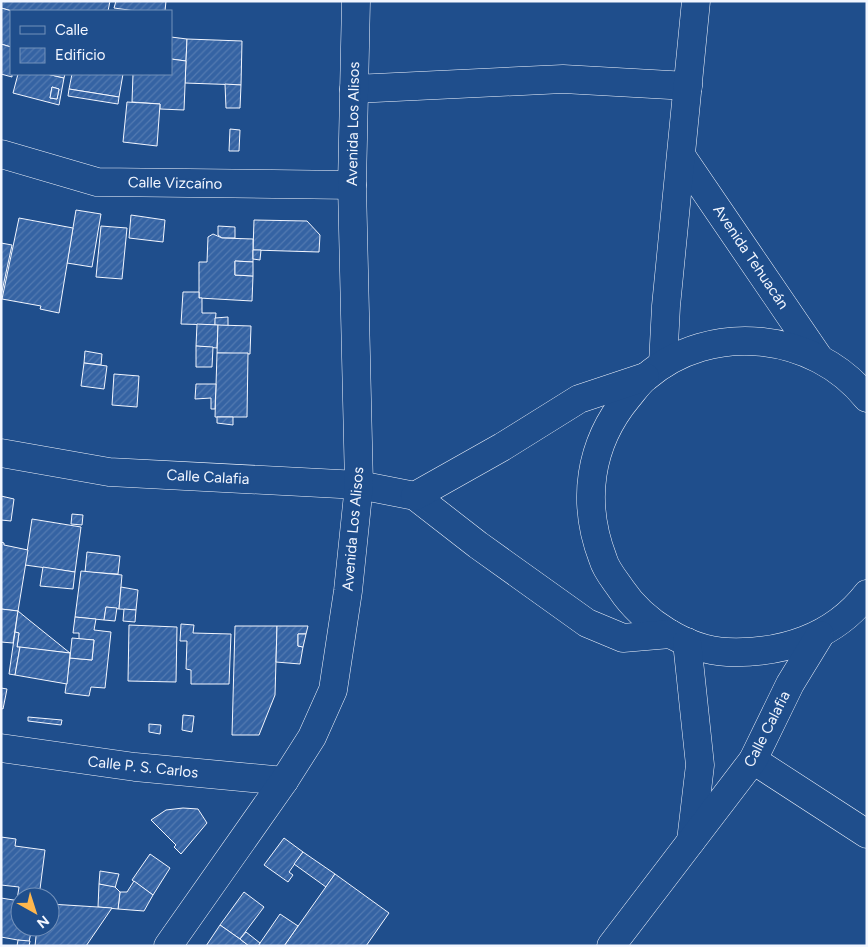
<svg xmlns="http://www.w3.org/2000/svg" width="868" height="947" viewBox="0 0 868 947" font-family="Figtree,sans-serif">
<defs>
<pattern id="building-hatch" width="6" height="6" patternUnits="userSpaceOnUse" patternTransform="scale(1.25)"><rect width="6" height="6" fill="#3563a3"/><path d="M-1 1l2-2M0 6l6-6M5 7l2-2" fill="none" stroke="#537ab1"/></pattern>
</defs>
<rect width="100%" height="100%" fill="#1f4e8c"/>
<!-- building -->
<g fill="url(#building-hatch)" stroke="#f2f6ff" fill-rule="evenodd">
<polygon points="1,1 110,1 108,11 12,11 1,8"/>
<polygon points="116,1 166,1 165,11 136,11 114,8"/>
<polygon points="1,8 12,11 11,47 1,44"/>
<polygon points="171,37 187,39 186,61 171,59"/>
<polygon points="187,39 242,41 241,85 185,83"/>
<polygon points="1,44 11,47 12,77 1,74"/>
<polygon points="171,59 186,61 184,110 160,109 160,104 132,102 133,74 171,74"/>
<path d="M18,74h29l17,4 -5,27 -46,-12zM52,87l7,2 -2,10 -7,-1z"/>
<polygon points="47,74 65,74 64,78"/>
<polygon points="72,74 123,74 119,97 69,89"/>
<polygon points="225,84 241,85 240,108 226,108"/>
<polygon points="52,87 59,89 57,99 50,98"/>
<polygon points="69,89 119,97 118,104 68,96"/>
<polygon points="127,102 160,104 157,146 123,142"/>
<polygon points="230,129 240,130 239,151 229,151"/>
<polygon points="76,210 101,214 92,267 67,263"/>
<polygon points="131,215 165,220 163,242 129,238"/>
<polygon points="19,218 73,228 59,313 40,309 41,306 2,299"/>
<polygon points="254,220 307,221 320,235 319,252 253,250"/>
<polygon points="101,226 127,228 122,279 96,277"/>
<polygon points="218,226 235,227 235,238 222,238 218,235"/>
<polygon points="213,234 222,238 253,239 253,262 235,261 235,275 253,276 252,301 199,298 199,262 207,262 208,237"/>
<polygon points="1,243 12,245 1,296"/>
<polygon points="253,250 261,250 260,260 253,259"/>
<polygon points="235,261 253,262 253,276 235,275"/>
<polygon points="183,292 199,292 199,298 202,298 202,313 216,313 215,325 181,324"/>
<polygon points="228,317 228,326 215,325 215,318"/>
<polygon points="197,324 218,325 217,348 196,346"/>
<polygon points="218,325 251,326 250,354 217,353"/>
<polygon points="196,346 213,347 212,367 196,367"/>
<polygon points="85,351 102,354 101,365 84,363"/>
<polygon points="217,353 248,353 247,417 215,417"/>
<polygon points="84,363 107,366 104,389 81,386"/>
<polygon points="114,374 139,376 137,407 112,405"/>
<polygon points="196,384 216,384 215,409 211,409 211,398 195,399"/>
<polygon points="217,417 233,417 233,425 217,423"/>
<polygon points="1,496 14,499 11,521 1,520"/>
<polygon points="72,514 83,515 82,525 71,524"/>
<polygon points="32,519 81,527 75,572 25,565"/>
<polygon points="1,542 4,543 4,545 28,550 18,611 1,609"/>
<polygon points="87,552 120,556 118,574 85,572"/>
<polygon points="43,567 75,572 73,589 40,586"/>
<polygon points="81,571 122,575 119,609 106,607 104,620 75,617"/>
<polygon points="121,587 138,590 136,610 119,609"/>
<polygon points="106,607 117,608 115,621 104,620"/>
<polygon points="1,609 18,611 13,643 1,642"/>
<polygon points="124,609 136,610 135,622 123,621"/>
<polygon points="18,611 29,620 70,653 17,647 19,633 15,632"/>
<polygon points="75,617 96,619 94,630 111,632 105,688 91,687 89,696 65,693 70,658 92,660 94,640 79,639 79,633 73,633"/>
<polygon points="181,624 194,625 193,633 231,634 229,684 191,684 191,670 186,669 187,641 180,641"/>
<polygon points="129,625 177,627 176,682 128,681"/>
<polygon points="235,626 277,626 275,695 259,735 232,735"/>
<polygon points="277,626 308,626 306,634 298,634 298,646 303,647 300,664 276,662"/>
<polygon points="15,632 19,633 17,647 20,647 15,675 9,674"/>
<polygon points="298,634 306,634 303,647 298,646"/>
<polygon points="72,638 94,640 92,660 70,658"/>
<polygon points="20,647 70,653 67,684 15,675"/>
<polygon points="1,688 7,689 3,709 1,708"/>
<polygon points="183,715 194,716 192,732 182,730"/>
<polygon points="28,717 62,720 61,725 28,721"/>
<polygon points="149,724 161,725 160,734 149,732"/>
<polygon points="183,808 198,809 207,823 181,854 174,847 176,845 151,820 166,810"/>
<polygon points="1,837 16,839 15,846 45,850 39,897 20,897 20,901 17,900 19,887 1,885"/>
<polygon points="284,838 303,852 289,872 293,875 288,882 264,865"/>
<polygon points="303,852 335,874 326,887 294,864"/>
<polygon points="150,854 170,868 153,895 132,880"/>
<polygon points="100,871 119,874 115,888 99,884"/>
<polygon points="335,874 389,913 366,946 284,946"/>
<polygon points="134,881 153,895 144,911 118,909 120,892 127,892"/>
<polygon points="99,884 115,887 120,892 118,909 98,907"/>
<polygon points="244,892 264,907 240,939 220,925"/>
<polygon points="1,898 20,901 20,927 32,927 29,942 1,937"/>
<polygon points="50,904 98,907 112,908 86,946 35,946 37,927 50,927"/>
<polygon points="280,914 298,926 284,946 258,946"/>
<polygon points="220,925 240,939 249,946 206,946"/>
<polygon points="246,932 260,943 258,946 249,946 240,939"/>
<polygon points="18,940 30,941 29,946 17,946"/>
</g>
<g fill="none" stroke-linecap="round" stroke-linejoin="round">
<defs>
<g id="minor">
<polyline points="354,89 563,79 688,86"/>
<polyline points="1,154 97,182 352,185"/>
<polyline points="682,157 819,358"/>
<polyline points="663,364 666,306 696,1"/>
<path d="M867,398c-53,-66 -156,-77 -221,-21 -7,5 -12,13 -18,20 -39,47 -47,105 -25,162 3,11 12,21 18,30 22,33 66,61 106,63 54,2 106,-14 140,-58"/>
<polyline points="1,453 109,472 359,485 415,496 478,545 587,623 623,638 670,634"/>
<polyline points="415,496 502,447 579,399 645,377"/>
<polyline points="687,642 700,765 691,841"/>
<polyline points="1,748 135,767 284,781"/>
<polyline points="753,760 867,834"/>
<polyline points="168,946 284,781 312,737 333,690 348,591 359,485 352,185 356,1"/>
<polyline points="611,946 753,760 790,684 820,635"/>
</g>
</defs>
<!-- minor casing -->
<use href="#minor" stroke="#f2f6ff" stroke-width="29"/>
<!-- minor -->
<use href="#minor" stroke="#1f4e8c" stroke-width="28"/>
</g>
<g text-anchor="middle" stroke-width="4" stroke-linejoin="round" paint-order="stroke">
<!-- street labels -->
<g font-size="15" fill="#f2f6ff" stroke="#1f4e8c">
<text transform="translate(353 124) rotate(-89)" y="5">Avenida Los Alisos</text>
<text transform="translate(175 183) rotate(1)" y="5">Calle Vizcaíno</text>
<text transform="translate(751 257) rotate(56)" y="5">Avenida Tehuacán</text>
<text transform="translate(208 477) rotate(3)" y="5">Calle Calafia</text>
<text transform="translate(353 529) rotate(-85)" y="5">Avenida Los Alisos</text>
<text transform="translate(767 729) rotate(-63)" y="5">Calle Calafia</text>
<text transform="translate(143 767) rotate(6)" y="5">Calle P. S. Carlos</text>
</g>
</g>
<!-- border -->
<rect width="868" height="947" fill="none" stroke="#f2f6ff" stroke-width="5"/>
<!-- legend -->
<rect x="10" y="10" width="162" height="65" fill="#1f4e8c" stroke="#7391ba"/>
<rect x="20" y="26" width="25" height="8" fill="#1f4e8c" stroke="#7391ba"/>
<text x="55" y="35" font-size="15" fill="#f2f6ff">Calle</text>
<rect x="20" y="48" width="25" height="15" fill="url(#building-hatch)" stroke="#7391ba"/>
<text x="55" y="60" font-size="15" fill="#f2f6ff">Edificio</text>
<!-- north arrow -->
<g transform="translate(35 912) rotate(141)"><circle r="24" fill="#1f4e8c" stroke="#7391ba"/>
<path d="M0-4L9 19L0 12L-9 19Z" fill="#ffb74d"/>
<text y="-8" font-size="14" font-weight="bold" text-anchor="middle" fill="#f2f6ff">N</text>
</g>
</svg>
